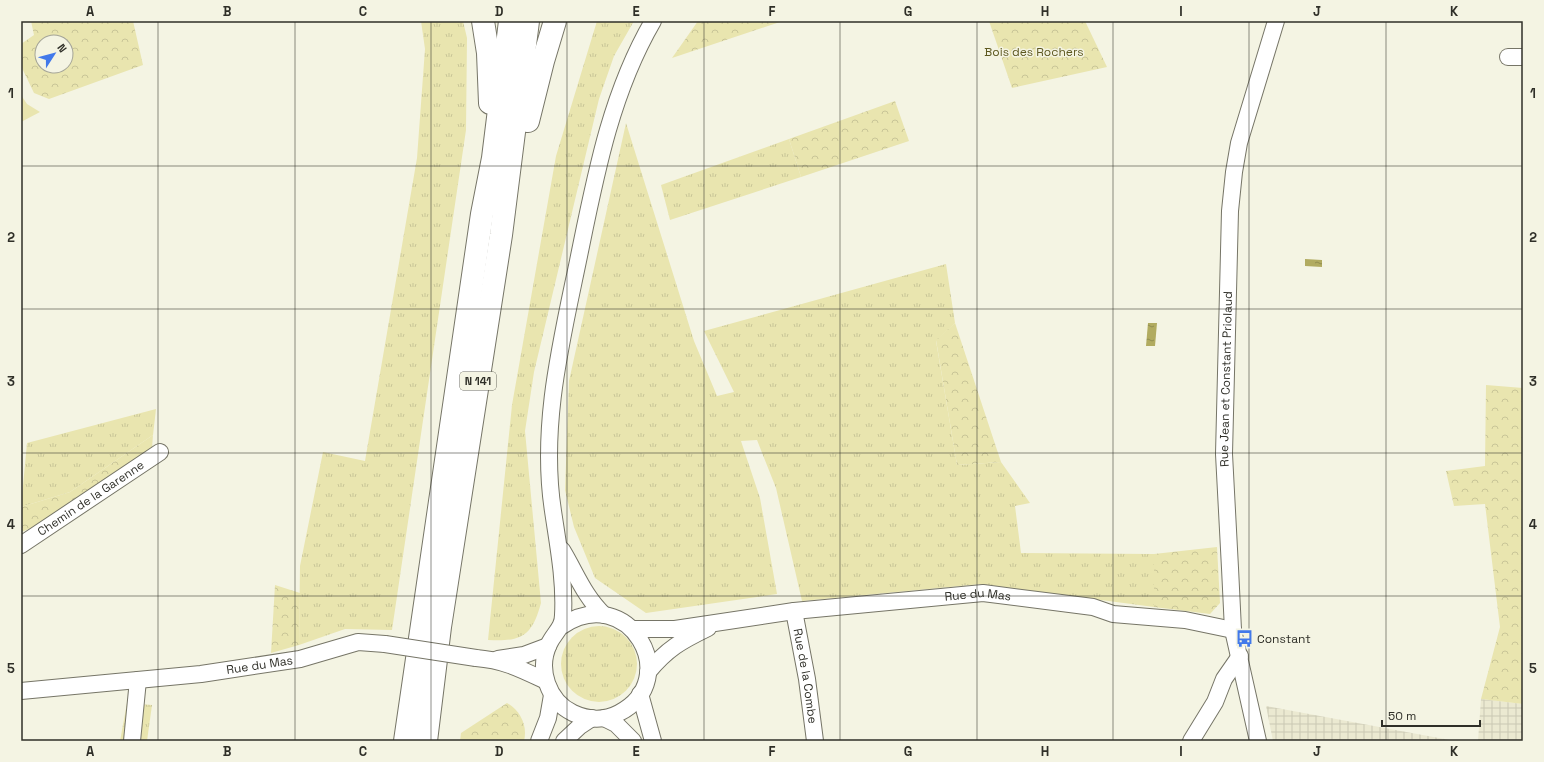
<svg xmlns="http://www.w3.org/2000/svg" width="1544" height="762" viewBox="0 0 1544 762" font-family="'Space Grotesk',sans-serif">
<defs>
<pattern id="industrial-grid" width="8" height="8" patternUnits="userSpaceOnUse"><rect width="8" height="8" fill="#ebe9d1"/><path d="M0 4h8M4 0v8" fill="none" stroke="#cac8b3"/></pattern>
<pattern id="grass-tufts" width="24" height="20" patternUnits="userSpaceOnUse"><rect width="24" height="20" fill="#e9e5af"/><path d="M3 7l-1-3M5 7V3M7 7l1-3M15 17l-1-3M17 17v-4M19 17l1-3" fill="none" stroke="#c8c597"/></pattern>
<pattern id="forest-crowns" width="20" height="18" patternUnits="userSpaceOnUse"><rect width="20" height="18" fill="#e9e5af"/><path d="M2 6a3 3 0 1 1 6 0M12 15a3 3 0 1 1 6 0" fill="none" stroke="#c8c597"/></pattern>
<pattern id="water-ripples" width="26" height="14" patternUnits="userSpaceOnUse"><rect width="26" height="14" fill="#b1ab60"/><path d="M2 4q2-2 4 0t4 0M15 11q2-2 4 0t4 0" fill="none" stroke="#908c4f"/></pattern>
</defs>
<rect width="100%" height="100%" fill="#f4f4e3"/>
<!-- industrial -->
<g fill="url(#industrial-grid)">
<polygon points="1481,699 1523,704 1523,741 1478,741"/>
<polygon points="1266,706 1455,741 1273,741"/>
</g>
<!-- grass -->
<g fill="url(#grass-tufts)">
<polygon points="421,21 463,21 467,38 466,130 392,630 345,629 299,645 300,566 323,452 365,461 417,158 425,49"/>
<path d="M597,21h37l-20,35 -15,43 -65,273 -9,59 16,172c-9,33 -19,39 -53,37l24,-235 44,-249z"/>
<polygon points="626,123 694,341 717,396 734,392 704,331 946,264 955,323 936,341 957,465 1001,462 1030,503 1015,506 1021,553 1154,554 1154,607 981,584 802,601 776,488 757,440 741,441 760,498 777,594 646,613 595,578 574,527 565,490 569,381"/>
<polygon points="789,139 801,177 670,220 661,185"/>
<polygon points="156,409 153,435 70,492 21,507 27,443"/>
<circle cx="599" cy="664" r="38"/>
<polygon points="127,703 152,705 147,741 120,741"/>
</g>
<!-- forest -->
<g fill="url(#forest-crowns)" fill-rule="evenodd">
<path d="M31,21h102l10,44 -94,34 -15,-6 -13,-27v-22l13,-9zM42,42h24v24h-24z"/>
<polygon points="698,21 783,21 672,58"/>
<polygon points="989,21 1085,21 1107,67 1012,88"/>
<polygon points="895,101 909,141 801,177 789,139"/>
<polygon points="955,323 1001,462 957,465 936,340"/>
<polygon points="1486,385 1523,388 1523,704 1481,699 1500,627 1485,504 1454,506 1446,471 1485,466"/>
<polygon points="153,435 152,448 39,525 21,532 21,507 70,492"/>
<polygon points="1217,547 1220,603 1210,614 1154,607 1154,554"/>
<polygon points="275,585 300,593 299,645 271,653"/>
<path d="M507,703c13,7 21,23 17,38h-64l1,-8z"/>
</g>
<!-- green -->
<polygon fill="#e9e5af" points="21,95 27,104 40,112 21,122"/>
<!-- water -->
<g fill="url(#water-ripples)">
<polygon points="1305,259 1322,260 1322,267 1305,266"/>
<polygon points="1148,323 1157,323 1155,346 1146,346"/>
</g>
<g fill="none" stroke-linecap="round" stroke-linejoin="round">
<defs>
<g id="minor">
<polyline points="1508,57 1523,57"/>
<path id="s1" d="M21,545l139,-93"/>
<path d="M562,550c14,23 22,46 42,65"/>
<path id="s2" d="M794,611l13,68 8,62"/>
<path d="M562,626c66,-45 123,53 57,87 -15,8 -31,7 -46,0 -25,-12 -36,-44 -24,-69 5,-11 14,-16 14,-29 2,-34 -5,-70 -10,-104 -13,-84 8,-168 25,-250 17,-83 32,-166 75,-240"/>
<path id="s3" d="M632,629h43l119,-18 189,-18 110,14 20,7 72,6 48,10"/>
<path d="M476,658c27,2 45,11 70,23"/>
<polyline points="498,659 524,655 548,646"/>
<path d="M648,672c19,-23 33,-31 60,-44"/>
<path id="s4" d="M21,691l180,-17 99,-15 58,-17 27,2"/>
<polyline points="640,694 653,741"/>
<polyline points="604,718 616,724 633,741"/>
<polyline points="132,741 138,680"/>
<polyline points="539,741 548,718 552,695"/>
<polyline points="564,741 580,726 592,718"/>
<polyline points="1191,741 1215,702 1224,679 1240,656"/>
<path id="s5" d="M1258,741l-25,-111 -3,-62 -6,-114 6,-243 4,-39 5,-29 37,-122"/>
</g>
<g id="highway">
<polyline points="483,21 488,53 490,103"/>
<polyline points="528,121 543,61 555,21"/>
<polyline points="405,741 482,214 493,158 510,21"/>
<polyline points="426,741 440,627 501,235 528,21"/>
</g>
</defs>
<!-- minor casing -->
<use href="#minor" stroke="#767567" stroke-width="18"/>
<!-- highway casing -->
<use href="#highway" stroke="#767567" stroke-width="24"/>
<!-- minor -->
<use href="#minor" stroke="#fff" stroke-width="16"/>
<!-- highway -->
<use href="#highway" stroke="#fff" stroke-width="22"/>
<defs>
<polyline id="minor-bridge" points="385,644 476,658"/>
</defs>
<!-- minor-bridge casing -->
<use href="#minor-bridge" stroke="#767567" stroke-width="18" stroke-linecap="butt"/>
<!-- minor-bridge -->
<use href="#minor-bridge" stroke="#fff" stroke-width="16"/>
</g>
<!-- grid -->
<path fill="none" stroke="#2f2f28" stroke-width="1" stroke-opacity="0.55" d="M158,21v720M295,21v720M431,21v720M567,21v720M704,21v720M840,21v720M977,21v720M1113,21v720M1249,21v720M1386,21v720M21,166h1502M21,309h1502M21,453h1502M21,596h1502"/>
<!-- icons -->
<defs>
<symbol id="bus-bare" viewBox="-9 -9 18 18"><path d="M-5-6H5V4H4V6H2V4H-2V6H-4V4H-5ZM-3.5-4V0h7V-4ZM-3.5 1.2v1.5H-2V1.2ZM2 1.2v1.5H3.5V1.2Z" fill="#4279ea" stroke="#f4f4e3" stroke-width="2.5" paint-order="stroke"/></symbol>
</defs>
<g fill-rule="evenodd">
<use href="#bus-bare" x="1232" y="626" width="25" height="25"/>
</g>
<g text-anchor="middle" stroke-width="3" stroke-linejoin="round" paint-order="stroke">
<!-- shield labels -->
<rect fill="#f4f4e3" stroke="#6a6a60" stroke-width="1" x="460" y="372" width="36" height="18" rx="3"/>
<g font-size="11" font-weight="bold" fill="#2f2f28">
<text x="478" y="385">N 141</text>
</g>
<!-- park labels -->
<g font-size="12" fill="#5d5820" stroke="#f4f4e3">
<text x="1034" y="56">Bois des Rochers</text>
</g>
<!-- street labels -->
<g font-size="12" fill="#2f2f28" stroke="#f4f4e3">
<text dy="4" stroke="none"><textPath href="#s5" startOffset="365">Rue Jean et Constant Priolaud</textPath></text>
<text dy="4" stroke="none"><textPath href="#s1" startOffset="84">Chemin de la Garenne</textPath></text>
<text dy="4" stroke="none"><textPath href="#s3" startOffset="348">Rue du Mas</textPath></text>
<text dy="4" stroke="none"><textPath href="#s4" startOffset="240">Rue du Mas</textPath></text>
<text dy="4" stroke="none"><textPath href="#s2" startOffset="66">Rue de la Combe</textPath></text>
</g>
<!-- poi labels -->
<g font-size="12" fill="#2f2f28" stroke="#f4f4e3" text-anchor="start">
<text x="1257" y="643">Constant</text>
</g>
</g>
<!-- border -->
<rect width="1544" height="762" fill="none" stroke="#f4f4e3" stroke-width="44"/>
<!-- north arrow -->
<g transform="translate(54 54) rotate(54)"><circle r="19" fill="#f4f4e3" stroke="#a5a598"/>
<path d="M0-3L7 15L0 10L-7 15Z" fill="#4279ea"/>
<text y="-6" font-size="11" font-weight="bold" text-anchor="middle" fill="#2f2f28">N</text>
</g>
<!-- scale -->
<path d="M1382 720v6h98v-6" fill="none" stroke="#2f2f28" stroke-width="2"/>
<text x="1388" y="720" font-size="12" fill="#2f2f28" stroke="#f4f4e3" stroke-width="3" paint-order="stroke">50 m</text>
<rect x="22" y="22" width="1500" height="718" fill="none" stroke="#2f2f28" stroke-width="1.5"/>
<g font-size="13" text-anchor="middle" font-weight="bold" fill="#2f2f28">
<text x="90" y="16">A</text>
<text x="227" y="16">B</text>
<text x="363" y="16">C</text>
<text x="499" y="16">D</text>
<text x="636" y="16">E</text>
<text x="772" y="16">F</text>
<text x="908" y="16">G</text>
<text x="1045" y="16">H</text>
<text x="1181" y="16">I</text>
<text x="1317" y="16">J</text>
<text x="1454" y="16">K</text>
<text x="11" y="98">1</text>
<text x="1533" y="98">1</text>
<text x="11" y="242">2</text>
<text x="1533" y="242">2</text>
<text x="11" y="386">3</text>
<text x="1533" y="386">3</text>
<text x="11" y="529">4</text>
<text x="1533" y="529">4</text>
<text x="11" y="673">5</text>
<text x="1533" y="673">5</text>
<text x="90" y="756">A</text>
<text x="227" y="756">B</text>
<text x="363" y="756">C</text>
<text x="499" y="756">D</text>
<text x="636" y="756">E</text>
<text x="772" y="756">F</text>
<text x="908" y="756">G</text>
<text x="1045" y="756">H</text>
<text x="1181" y="756">I</text>
<text x="1317" y="756">J</text>
<text x="1454" y="756">K</text>
</g>
</svg>
